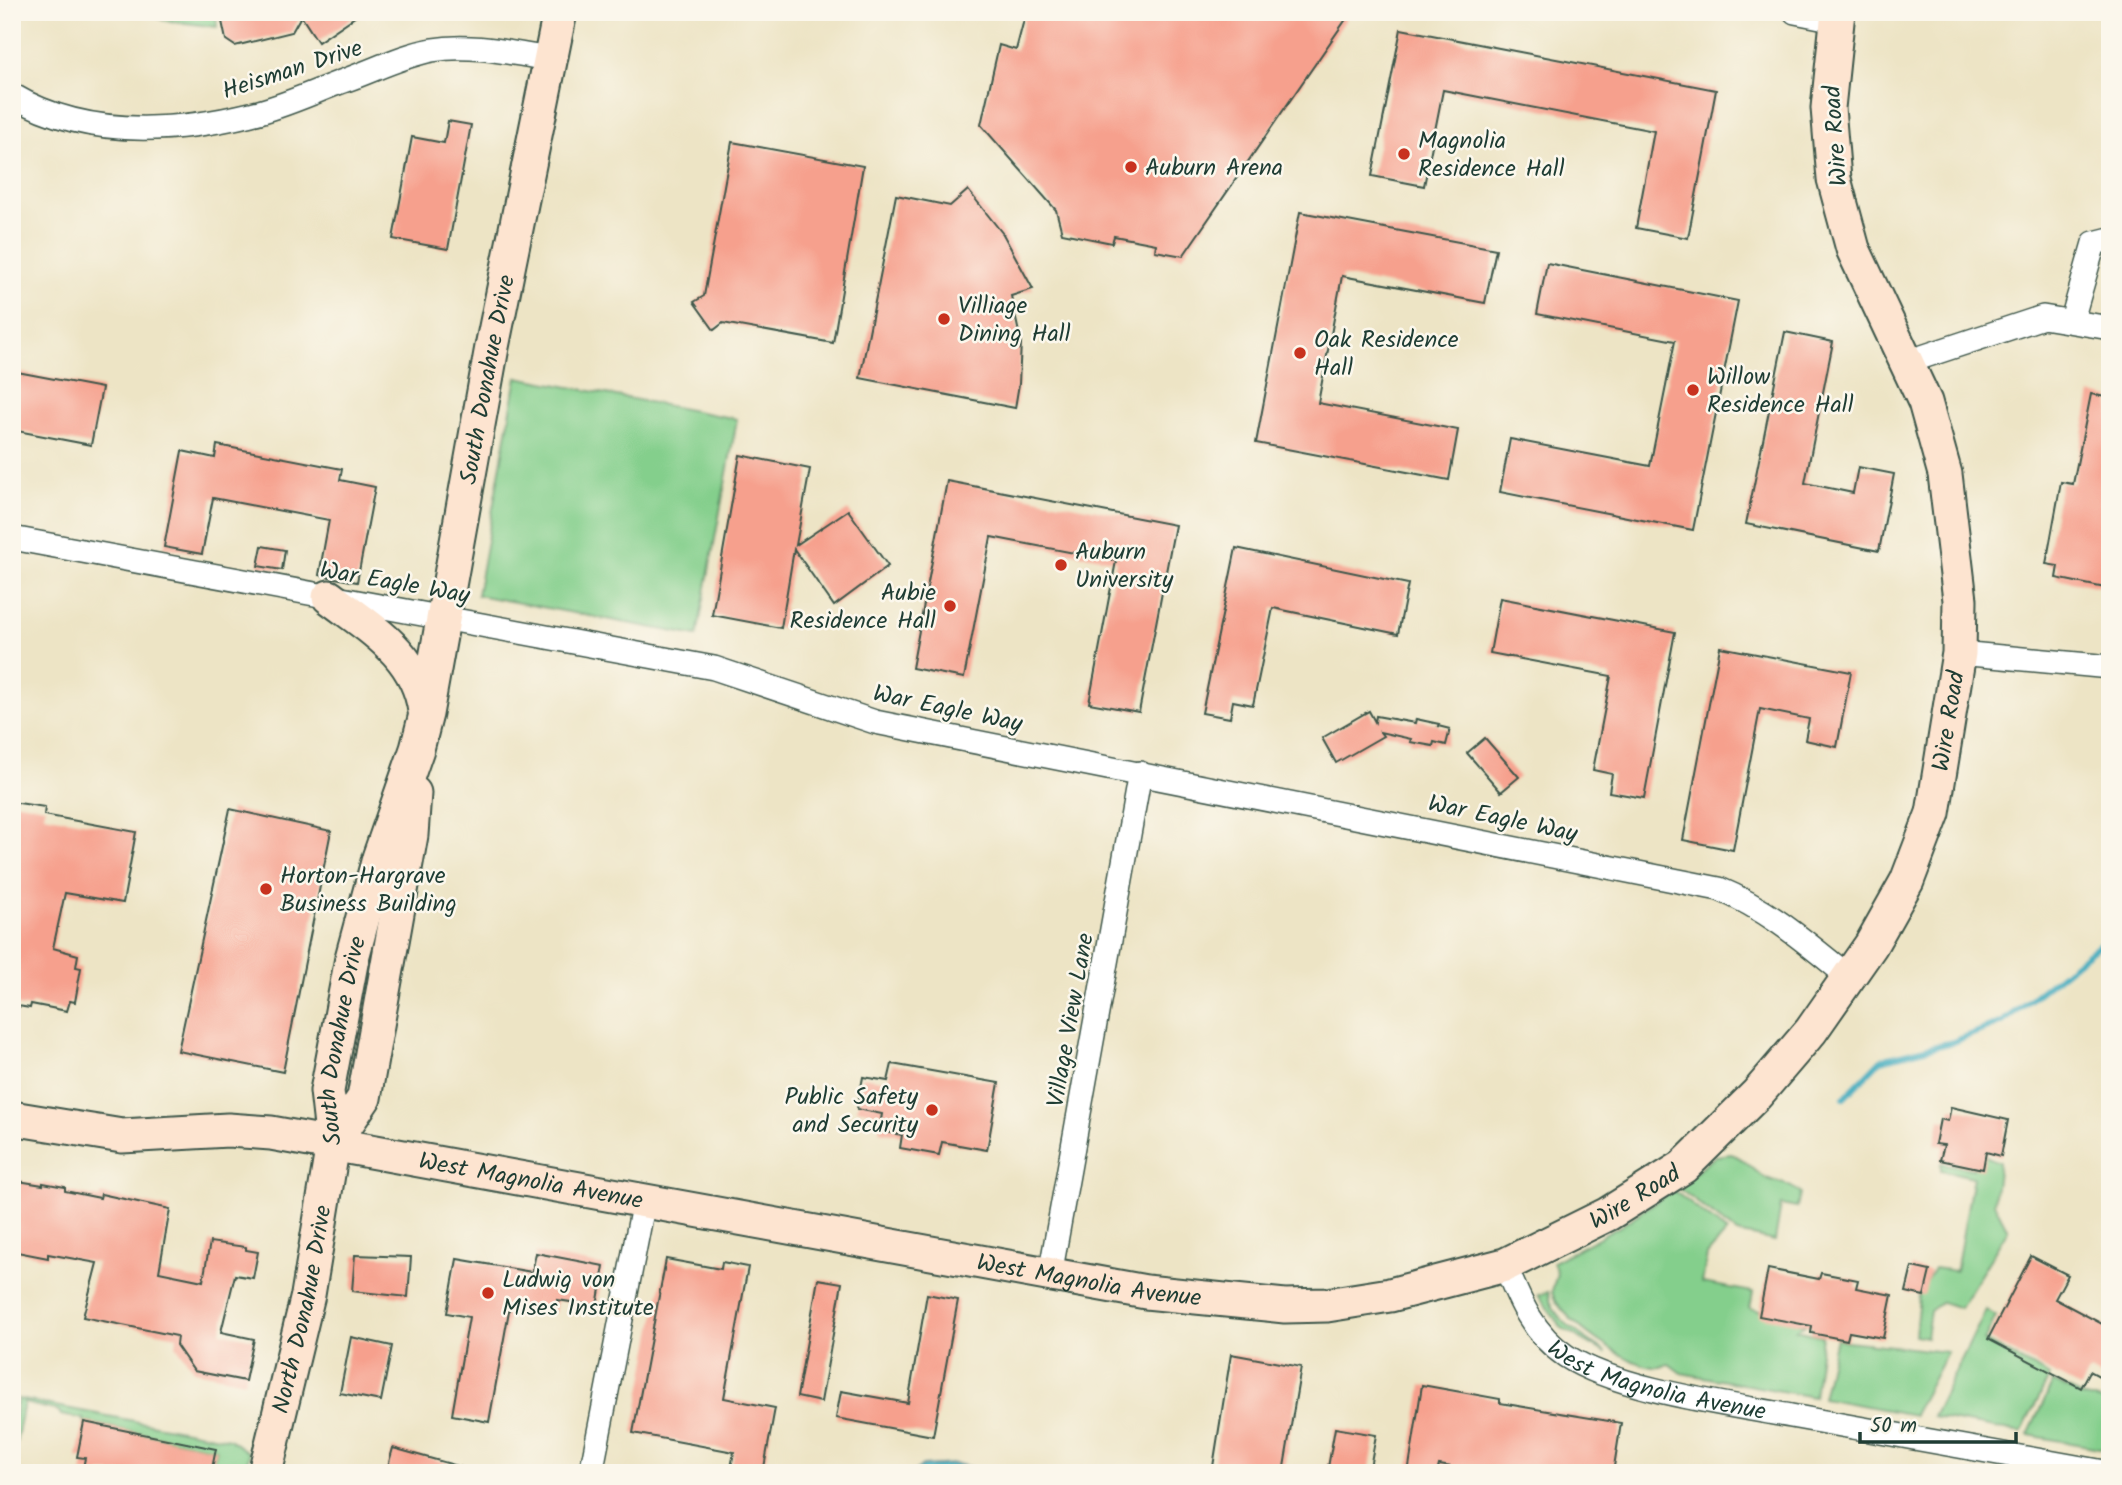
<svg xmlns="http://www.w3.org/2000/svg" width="2122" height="1485" viewBox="0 0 2122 1485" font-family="Kalam,sans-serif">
<rect width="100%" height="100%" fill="#fbf7ec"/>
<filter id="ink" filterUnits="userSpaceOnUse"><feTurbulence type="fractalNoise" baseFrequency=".0143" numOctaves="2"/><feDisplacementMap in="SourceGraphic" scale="14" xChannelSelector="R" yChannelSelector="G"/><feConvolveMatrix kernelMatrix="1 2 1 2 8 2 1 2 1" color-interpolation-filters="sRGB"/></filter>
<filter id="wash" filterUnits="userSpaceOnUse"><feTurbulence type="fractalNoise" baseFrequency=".00686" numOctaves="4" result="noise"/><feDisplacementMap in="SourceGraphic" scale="28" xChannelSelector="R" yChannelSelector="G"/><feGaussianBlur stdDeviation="1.57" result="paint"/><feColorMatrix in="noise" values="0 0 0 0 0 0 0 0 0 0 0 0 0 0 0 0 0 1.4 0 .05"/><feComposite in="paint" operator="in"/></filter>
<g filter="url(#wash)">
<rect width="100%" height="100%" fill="#ede4c5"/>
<!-- green -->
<g fill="#84cf8c" stroke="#528660" stroke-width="2">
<polygon points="145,12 216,12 217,27 163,20"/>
<polygon points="517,377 737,419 697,636 477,595"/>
<polygon points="1979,1153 1999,1162 1994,1203 2008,1230 1960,1308 1942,1302 1930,1311 1926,1337 1915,1335 1919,1296 1934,1268 1956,1271 1973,1177 1941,1170 1941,1163 1973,1169"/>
<path d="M1731,1154c13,3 21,16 33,23 11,6 28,6 36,17l-3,14 -16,-3 -6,36 -38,-8 -60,-46 39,-31z"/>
<path d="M1673,1190l54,42 -20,23 -5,28 51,9 -3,16 55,17 -9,5 26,6 -8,61 -133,-24 -12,-9c-3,0 -6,3 -9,3 -26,4 -103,-49 -108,-75l5,-19 -4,-11 68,-36z"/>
<path d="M1548,1292c4,31 37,43 58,61l-44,-25 -24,-33z"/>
<polygon points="1986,1310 1996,1316 1984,1341 2050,1376 2021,1433 1933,1417"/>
<polygon points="1836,1338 1847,1341 1947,1352 1914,1415 1822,1398"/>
<polygon points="2053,1382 2085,1397 2110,1403 2110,1450 2028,1435"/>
<polygon points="18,1399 229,1439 249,1453 246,1473 211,1473 216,1449 84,1422 84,1419 61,1415 59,1411 24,1403 12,1463 12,1430"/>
</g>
<!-- water -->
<polygon fill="#3fabbe" stroke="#2f7479" stroke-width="2" points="957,1464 992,1473 912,1473 923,1466"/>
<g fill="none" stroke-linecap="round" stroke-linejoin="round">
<!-- stream -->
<polyline stroke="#3fabbe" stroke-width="6" points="1844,1098 1881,1060 1953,1042 2002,1022 2110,936"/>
</g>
<g id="blocks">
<!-- building -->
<g fill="#f6a08d">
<polygon points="220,12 362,12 318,42 301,16 292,32 235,46 226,40"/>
<polygon points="1026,12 1351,12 1183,256 1155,251 1156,244 1114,236 1112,243 1062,233 1056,210 981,125 999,45 1016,50"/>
<polygon points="1401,29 1716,90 1688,238 1636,228 1654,131 1443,90 1424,186 1372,176"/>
<polygon points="448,121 471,125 448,249 393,239 412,137 444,143"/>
<polygon points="732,142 863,166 833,343 723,323 714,330 694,302 704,296"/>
<polygon points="968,190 1003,234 1033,289 1011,296 1021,342 1019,384 1015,408 860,378 896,195 950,206"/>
<polygon points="1300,212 1496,249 1485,303 1342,276 1318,403 1458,430 1449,480 1256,443"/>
<polygon points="1547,263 1738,301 1693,530 1500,492 1510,439 1650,466 1675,341 1537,314"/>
<polygon points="1785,332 1833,342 1805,483 1853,493 1858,467 1894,474 1879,551 1746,524"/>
<polygon points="12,371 102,388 91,445 12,430"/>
<polygon points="2091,394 2110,398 2110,589 2056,578 2058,566 2046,564 2061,482 2073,484"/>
<polygon points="217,445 342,469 340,480 375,487 357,582 319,575 329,520 213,498 202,554 164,547 182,451 215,458"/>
<polygon points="740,455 810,469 796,545 848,510 888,566 834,606 794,549 781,628 712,615"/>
<polygon points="947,481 1175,525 1139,712 1089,703 1116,561 991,537 964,678 912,668"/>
<polygon points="262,546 285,550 282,570 258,566"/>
<polygon points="1236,548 1408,584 1398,634 1273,608 1253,705 1233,701 1230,718 1202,713"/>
<polygon points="1500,598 1675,632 1644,798 1609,792 1612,774 1593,770 1611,676 1490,653"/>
<polygon points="1720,647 1851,672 1837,747 1805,740 1809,719 1760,709 1733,850 1683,840"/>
<polygon points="1369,711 1375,722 1376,716 1415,723 1416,719 1439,724 1438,726 1450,729 1446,745 1434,742 1433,746 1410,742 1411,739 1380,732 1383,736 1336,763 1322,738"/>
<polygon points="1485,738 1519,777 1501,792 1467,753"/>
<polygon points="12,802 45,807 44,815 136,832 123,903 65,893 53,948 78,955 76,967 81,968 75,1002 70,1001 67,1011 31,1004 30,1008 12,1005"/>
<polygon points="230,809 331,831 283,1072 178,1051"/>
<polygon points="892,1064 999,1083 987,1150 942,1142 939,1155 900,1148 902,1135 879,1131 882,1114 857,1109 863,1077 888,1081"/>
<polygon points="1951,1107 2008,1120 2001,1156 1986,1152 1983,1169 1940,1160 1944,1145 1935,1144 1940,1119 1948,1121"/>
<polygon points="12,1180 43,1185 43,1183 65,1187 65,1191 100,1198 101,1194 170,1209 159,1272 203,1281 210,1242 246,1247 246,1250 258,1252 253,1278 235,1275 221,1332 254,1339 245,1381 194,1371 176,1345 177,1336 83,1317 97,1263 48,1254 48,1258 12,1251"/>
<polygon points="536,1253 604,1266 597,1306 557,1300 555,1313 510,1305 489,1422 452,1415 469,1317 447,1313 457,1259 532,1272"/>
<polygon points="355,1255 411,1257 408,1297 352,1291"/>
<polygon points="2031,1256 2068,1275 2055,1299 2110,1328 2110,1382 2090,1371 2081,1388 1988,1339"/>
<polygon points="666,1259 721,1269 722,1262 748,1267 724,1398 775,1408 763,1473 730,1473 734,1452 633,1433"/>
<polygon points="1912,1267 1930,1271 1924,1296 1906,1292"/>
<polygon points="1768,1269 1819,1279 1821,1273 1858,1280 1856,1288 1892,1295 1883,1338 1849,1332 1847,1340 1811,1333 1812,1326 1759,1316"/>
<polygon points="818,1279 842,1283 821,1402 797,1397"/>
<polygon points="927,1294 958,1300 933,1436 836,1418 841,1391 908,1403"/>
<polygon points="351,1337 392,1346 381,1401 340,1393"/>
<polygon points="1231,1354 1301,1367 1283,1473 1212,1473"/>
<polygon points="1422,1385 1500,1399 1500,1403 1621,1423 1613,1473 1487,1473 1439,1465 1437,1473 1408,1473"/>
<polygon points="84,1422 216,1449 211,1473 82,1473 85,1458 77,1457"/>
<polygon points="1335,1428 1376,1435 1369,1473 1327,1473"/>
<polygon points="393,1448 465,1468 464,1473 386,1473"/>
</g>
</g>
</g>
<g filter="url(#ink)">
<use href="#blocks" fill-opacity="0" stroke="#3e564a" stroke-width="2"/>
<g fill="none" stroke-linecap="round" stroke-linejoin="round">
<defs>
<g id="street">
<polyline points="1795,12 1836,20"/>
<path d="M12,95c72,43 161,38 239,19 32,-7 64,-23 95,-34 28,-10 58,-25 86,-30 39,-7 79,3 117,9"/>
<polyline points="2072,320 2094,243 2110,239"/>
<polyline points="1907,362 2043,317 2110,328"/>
<path d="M12,538l702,130 161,54 844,167c49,20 89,55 131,89"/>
<polyline points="1959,653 2110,667"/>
<path id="s1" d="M1505,1265c14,35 28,69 61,91 52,34 162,48 225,60 106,19 212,38 319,57"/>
<polyline points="1050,1275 1140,773"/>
<polyline points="591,1473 644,1201"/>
</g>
<g id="secondary">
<path d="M329,597c42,32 88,57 96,114"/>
<path id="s2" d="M12,1118l110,18 106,-6 43,3 875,159 139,14 42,-1 63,-10 115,-30 103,-51 75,-47 74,-73 54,-63 60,-86 36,-64 26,-68 26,-160 1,-53 -15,-126 -20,-72 -72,-153 -19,-70 -6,-71 10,-96"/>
<polyline points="333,1144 364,1098 411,835 414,793"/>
<path id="s3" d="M265,1473l43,-178 25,-151 -6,-53 25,-133 27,-100 38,-109 9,-35 66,-367 68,-335"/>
</g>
</defs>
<!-- street casing -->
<use href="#street" stroke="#3e564a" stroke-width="26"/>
<!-- secondary casing -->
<use href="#secondary" stroke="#3e564a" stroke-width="37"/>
<!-- street -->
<use href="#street" stroke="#fff" stroke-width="23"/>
<!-- secondary -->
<use href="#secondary" stroke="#fde4d0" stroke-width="33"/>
</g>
</g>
<!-- markers -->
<g fill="#c8321e" stroke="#fbf7ec" stroke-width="2.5">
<circle cx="1404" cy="154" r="7"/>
<circle cx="1131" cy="167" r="7"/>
<circle cx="944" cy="319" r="7"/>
<circle cx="1300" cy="353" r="7"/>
<circle cx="1693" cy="390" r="7"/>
<circle cx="1061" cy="565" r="7"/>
<circle cx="950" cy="606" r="7"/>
<circle cx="266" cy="889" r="7"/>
<circle cx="932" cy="1110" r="7"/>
<circle cx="488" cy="1293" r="7"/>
</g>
<g text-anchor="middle" stroke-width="5" stroke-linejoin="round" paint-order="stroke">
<!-- street labels -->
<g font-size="24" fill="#1f3d34" stroke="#fbf7ec">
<text transform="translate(292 69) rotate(-18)" y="8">Heisman Drive</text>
<text transform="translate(1835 136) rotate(-94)" y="8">Wire Road</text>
<text dy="8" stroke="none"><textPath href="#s3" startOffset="1120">South Donahue Drive</textPath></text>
<text transform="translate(395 582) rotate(10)" y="8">War Eagle Way</text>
<text transform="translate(948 708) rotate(12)" y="8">War Eagle Way</text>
<text dy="8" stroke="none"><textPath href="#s2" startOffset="2249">Wire Road</textPath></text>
<text transform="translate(1503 818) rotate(12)" y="8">War Eagle Way</text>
<text transform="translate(1070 1020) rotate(-80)" y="8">Village View Lane</text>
<text dy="8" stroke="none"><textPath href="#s3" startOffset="441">South Donahue Drive</textPath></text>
<text dy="8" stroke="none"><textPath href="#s2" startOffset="525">West Magnolia Avenue</textPath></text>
<text dy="8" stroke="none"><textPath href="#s2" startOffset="1661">Wire Road</textPath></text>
<text dy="8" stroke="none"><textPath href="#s2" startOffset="1092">West Magnolia Avenue</textPath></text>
<text dy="8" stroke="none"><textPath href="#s3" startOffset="168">North Donahue Drive</textPath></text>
<text dy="8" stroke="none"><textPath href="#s1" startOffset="206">West Magnolia Avenue</textPath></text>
</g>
<!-- poi labels -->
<g font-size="24" fill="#1f3d34" stroke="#fbf7ec" text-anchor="start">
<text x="1418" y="148">Magnolia<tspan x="1418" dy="28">Residence Hall</tspan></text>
<text x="1145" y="175">Auburn Arena</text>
<text x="958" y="313">Villiage<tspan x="958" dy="28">Dining Hall</tspan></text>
<text x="1314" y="347">Oak Residence<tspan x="1314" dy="28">Hall</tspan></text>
<text x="1707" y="384">Willow<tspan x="1707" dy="28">Residence Hall</tspan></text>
<text x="1075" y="559">Auburn<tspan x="1075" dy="28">University</tspan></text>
<text x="936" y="600" text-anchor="end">Aubie<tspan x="936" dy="28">Residence Hall</tspan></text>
<text x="280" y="883">Horton-Hargrave<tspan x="280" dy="28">Business Building</tspan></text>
<text x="918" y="1104" text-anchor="end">Public Safety<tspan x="918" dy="28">and Security</tspan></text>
<text x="502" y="1287">Ludwig von<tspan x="502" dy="28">Mises Institute</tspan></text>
</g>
</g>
<!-- margin -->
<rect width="2122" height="1485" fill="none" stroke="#fbf7ec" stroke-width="42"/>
<!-- scale -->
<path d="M1860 1432v10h156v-10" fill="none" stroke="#1f3d34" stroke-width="3.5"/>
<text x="1870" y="1432" font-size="21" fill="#1f3d34" stroke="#fbf7ec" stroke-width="5" paint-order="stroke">50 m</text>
</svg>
